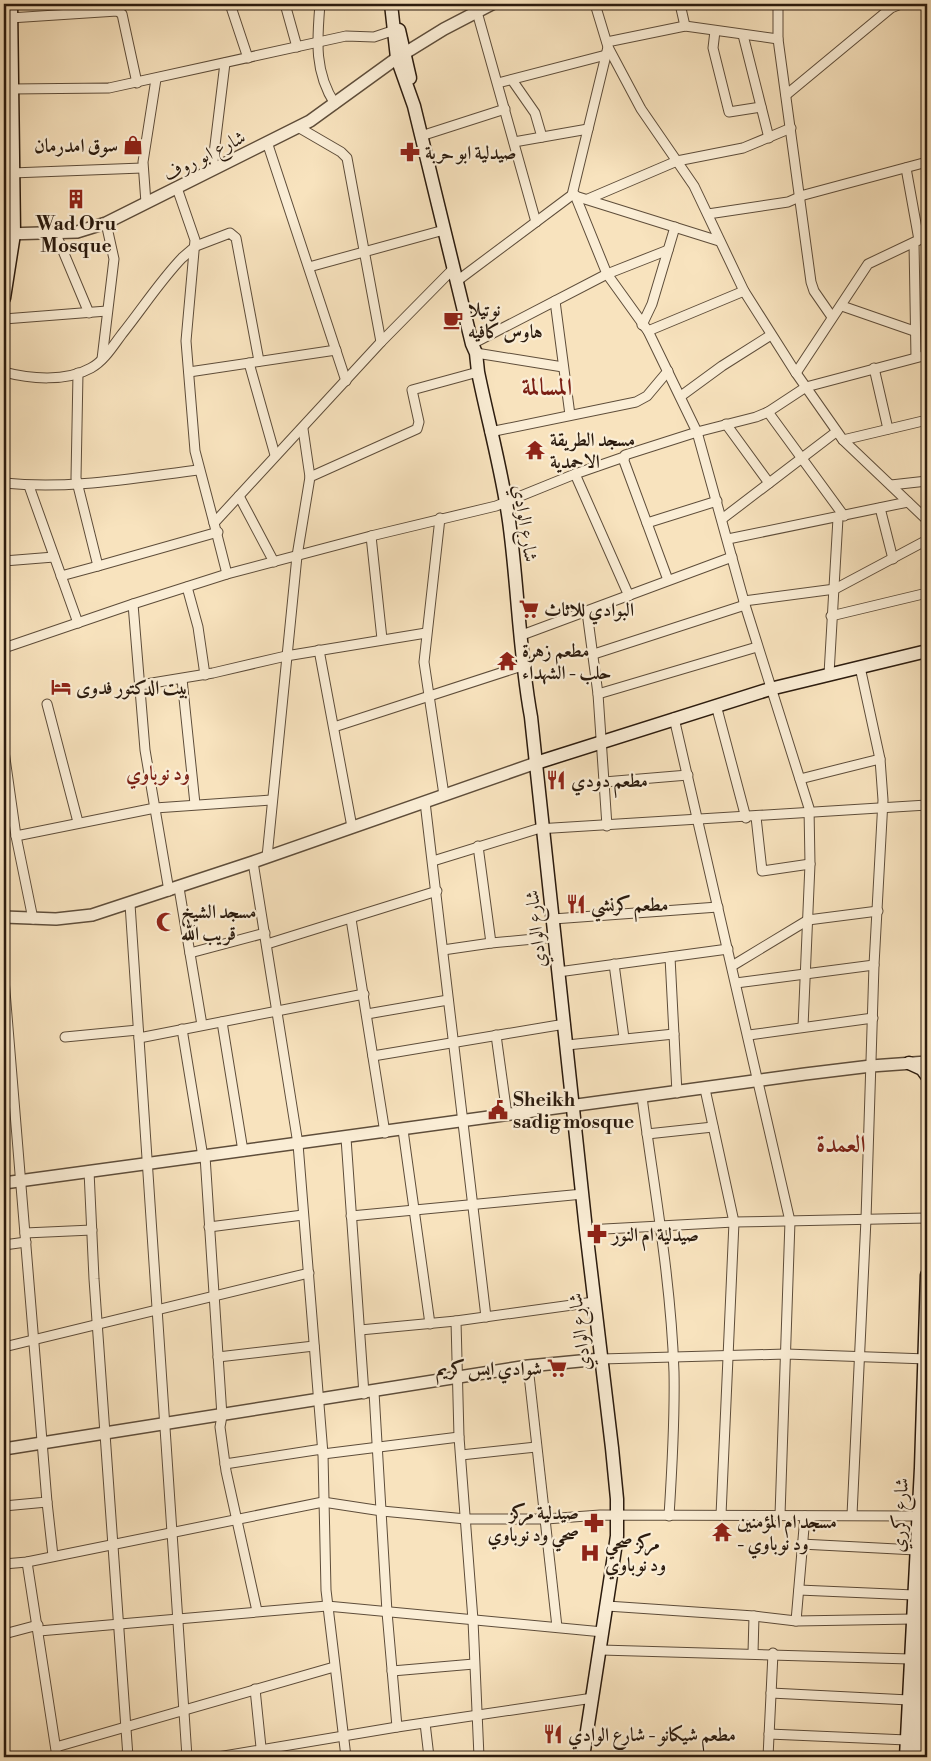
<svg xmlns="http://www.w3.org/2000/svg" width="931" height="1761" viewBox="0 0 931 1761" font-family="'Libre Bodoni',Amiri,serif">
<rect width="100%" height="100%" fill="#f8e3be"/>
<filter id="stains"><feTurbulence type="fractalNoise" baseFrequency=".004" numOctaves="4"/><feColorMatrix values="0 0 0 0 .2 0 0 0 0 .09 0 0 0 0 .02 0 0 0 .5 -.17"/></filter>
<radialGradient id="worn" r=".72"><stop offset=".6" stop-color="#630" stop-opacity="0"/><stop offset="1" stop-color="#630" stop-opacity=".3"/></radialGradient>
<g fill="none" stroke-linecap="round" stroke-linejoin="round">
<defs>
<g id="minor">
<polyline points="230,4 248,58"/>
<polyline points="285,4 297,47"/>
<path d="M320,4c-3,36 -6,68 15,100"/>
<polyline points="680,4 685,26"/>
<polyline points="778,4 778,39 811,282 814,291 832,317"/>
<polyline points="477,12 536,222"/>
<polyline points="10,18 117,11 122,14 137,83"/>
<polyline points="715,31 713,48 729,112 761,107"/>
<polyline points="743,35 769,138"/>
<polyline points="607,42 685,26 778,39"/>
<polyline points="608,47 641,109 694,186 744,291 796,373 843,440 927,520"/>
<polyline points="512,80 535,113 542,137"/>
<polyline points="498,83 606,55"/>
<polyline points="11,89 109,88 346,36 374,37 392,31"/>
<polyline points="786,95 891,8 901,4"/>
<polyline points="298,127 341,152 347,158 381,342"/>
<polyline points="421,136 505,109"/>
<polyline points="267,142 346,381"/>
<polyline points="514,142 588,129"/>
<polyline points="906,168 919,240"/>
<polyline points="212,170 225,63"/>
<polyline points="12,173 142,168"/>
<polyline points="177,188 195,240 186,341 195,451 214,523"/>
<polyline points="572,195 719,241"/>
<polyline points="575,195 607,274 648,331 697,432 745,605 809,808 810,864 803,1027"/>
<polyline points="588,199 677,161 743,148 791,128"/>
<polyline points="146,203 143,162 156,79"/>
<polyline points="708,214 788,202 804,195 927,162"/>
<polyline points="55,232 89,313"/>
<polyline points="914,243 916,357"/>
<polyline points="309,267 444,230"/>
<polyline points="457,281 572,195 608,47 595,4"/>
<polyline points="555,301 570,415"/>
<polyline points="842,306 914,331"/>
<polyline points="4,319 107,311"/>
<polyline points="642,325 652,304 675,227"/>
<polyline points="648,331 744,291"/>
<polyline points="472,344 607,274 668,250"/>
<polyline points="476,353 563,367"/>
<polyline points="102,359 114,259 106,223"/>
<polyline points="249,363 275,455"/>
<polyline points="874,368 888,429"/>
<path d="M4,372c26,7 62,10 87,-4 13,-7 22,-22 31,-34 20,-25 38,-53 60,-76l14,-12 34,-13 6,5 23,123"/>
<polyline points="189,372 336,350"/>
<polyline points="78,373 76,478 98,566 218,532"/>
<polyline points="796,373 868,264 927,236"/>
<polyline points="681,396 722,366 771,335"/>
<polyline points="768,412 844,516"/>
<polyline points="726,424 769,483"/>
<polyline points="303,429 310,477"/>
<polyline points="490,432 636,402 647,396 668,371"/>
<polyline points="843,440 927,420"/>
<polyline points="575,474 629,596"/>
<path d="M4,483c65,7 130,-5 194,-13"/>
<polyline points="891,485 927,481"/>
<polyline points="29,486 78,623"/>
<polyline points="239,496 274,562"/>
<polyline points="880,508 893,559"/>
<polyline points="440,518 424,662 444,795"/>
<polyline points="722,519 836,432"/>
<polyline points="647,523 717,501"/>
<polyline points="371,536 382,639"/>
<polyline points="728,539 908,502"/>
<polyline points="4,561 54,557"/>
<polyline points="227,574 214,523 381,342 454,268"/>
<polyline points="61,576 98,566"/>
<polyline points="668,580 624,461 625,455 697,432 756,417 768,412 806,387 927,355"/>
<polyline points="187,587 198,627 205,675"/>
<polyline points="744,601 835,589 927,540"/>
<polyline points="133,604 145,750 169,891"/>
<polyline points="587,612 598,694 607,826"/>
<polyline points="831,616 927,593"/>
<polyline points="522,635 732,557"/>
<polyline points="4,648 133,604 227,574 371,536 496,506 575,474 624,457"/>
<polyline points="319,650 352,827"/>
<polyline points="594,654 745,605"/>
<polyline points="829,674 838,518"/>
<polyline points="182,679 195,804"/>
<polyline points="140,685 213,673 286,656 426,633"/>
<polyline points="598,694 757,647"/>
<polyline points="47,704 78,822"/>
<polyline points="716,705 746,818"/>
<polyline points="674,718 790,1221 780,1515"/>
<polyline points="334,727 522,666"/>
<polyline points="4,751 16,836 33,919"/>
<polyline points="800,779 880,759"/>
<polyline points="604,782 688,775"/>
<polyline points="425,802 486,1317"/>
<polyline points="756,817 762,871 810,864"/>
<polyline points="16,836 155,808 271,800"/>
<polyline points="478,846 491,943"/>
<polyline points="267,857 297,556 310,477 417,429 419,422 412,390 478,372"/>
<polyline points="433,861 537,829 927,805"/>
<polyline points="253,862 298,1144 323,1454 326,1590 346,1757"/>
<polyline points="179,888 202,1025"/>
<polyline points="130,904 187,1757"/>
<polyline points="351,919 385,1133"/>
<polyline points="553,919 718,907"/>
<polyline points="267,944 437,891"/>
<polyline points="443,950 491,943 555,937"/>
<polyline points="190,953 265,933"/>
<polyline points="670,957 677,1093"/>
<polyline points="614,964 624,1038"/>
<polyline points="732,966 808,920 878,911"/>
<polyline points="558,972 728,949"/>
<polyline points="4,979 47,1502 4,1506"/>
<polyline points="736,983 874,965"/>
<polyline points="367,1014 448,1000"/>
<polyline points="222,1022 243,1151"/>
<polyline points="182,1029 203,1157"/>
<polyline points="496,1035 507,1115"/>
<polyline points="749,1035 873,1018"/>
<polyline points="65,1037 138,1030"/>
<polyline points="139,1038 364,994"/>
<polyline points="567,1045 674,1034"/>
<polyline points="373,1056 565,1024"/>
<polyline points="705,1089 734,1222 721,1515"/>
<path d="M642,1097c12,91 29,183 32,275 1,48 -2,97 -5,144"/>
<polyline points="403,1130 430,1324"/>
<polyline points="647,1134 713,1127"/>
<polyline points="346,1138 364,1394"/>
<polyline points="205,1156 222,1416 220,1427 226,1471 257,1611"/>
<polyline points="89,1171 94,1279 128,1757"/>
<polyline points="351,1216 583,1194"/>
<polyline points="209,1227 303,1215"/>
<polyline points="586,1230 734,1222 927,1218"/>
<polyline points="25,1233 92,1230"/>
<polyline points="4,1245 26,1242"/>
<polyline points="360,1330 456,1321"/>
<polyline points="4,1347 309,1273"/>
<polyline points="218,1357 314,1346"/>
<polyline points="601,1359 786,1354 927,1359"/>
<polyline points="528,1366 557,1627"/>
<polyline points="374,1392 387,1612 397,1727"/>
<polyline points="323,1454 459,1437"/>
<polyline points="461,1455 536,1447"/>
<polyline points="225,1464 322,1449"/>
<polyline points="47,1502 53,1556"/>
<polyline points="852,1515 866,1219 874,965 883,800 880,759 860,667"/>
<polyline points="801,1544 916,1550"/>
<polyline points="27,1562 57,1757"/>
<polyline points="4,1564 27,1562 323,1502 382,1511 466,1519 546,1519 600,1515 918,1516"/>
<polyline points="799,1590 914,1595"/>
<polyline points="607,1606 754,1616 796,1621 805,1516"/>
<polyline points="796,1621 913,1619"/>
<polyline points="39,1631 327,1606 603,1632"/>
<polyline points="4,1634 38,1625"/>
<polyline points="601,1650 910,1659"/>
<polyline points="753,1653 754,1616"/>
<polyline points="392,1671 474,1664"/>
<polyline points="255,1689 262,1757"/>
<polyline points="771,1693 909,1700"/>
<polyline points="425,1723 429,1757"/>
<polyline points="769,1734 907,1740"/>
<polyline points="56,1747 334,1667"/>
<polyline points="218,1757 397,1727 593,1698"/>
<polyline points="479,1757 473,1620 459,1437 456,1321 594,1302"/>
<polyline points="768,1757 773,1653"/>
</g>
<g id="tertiary">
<polyline points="5,234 77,232 106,223 310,121 397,58 444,29 492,4"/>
<polyline points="4,917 56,919 92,915 253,862 536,763"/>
<polyline points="4,1183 805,1074 871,1066 927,1062"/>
<polyline points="4,1449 528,1366 601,1359"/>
</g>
<g id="secondary">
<path d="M391,4l6,54 17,48 58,238 4,9 2,19c10,49 24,99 31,149 9,65 10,131 22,196l55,513 26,218 5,51v37l-34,221"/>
<polyline points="399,30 410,78"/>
<polyline points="4,240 4,189"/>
<polyline points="4,298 14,234 11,4"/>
<polyline points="536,763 770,689 927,651"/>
<polyline points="909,1063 922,1069 927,1076"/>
<polyline points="906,1757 921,1468 927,1275"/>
<polyline points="917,1757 927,1542"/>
</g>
</defs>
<!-- minor casing -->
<use href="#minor" stroke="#5e4d3a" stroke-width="11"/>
<!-- tertiary casing -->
<use href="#tertiary" stroke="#5e4d3a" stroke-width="14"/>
<!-- secondary casing -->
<use href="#secondary" stroke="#2b1b0e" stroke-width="15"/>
<!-- minor -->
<use href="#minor" stroke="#faedd5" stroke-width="9"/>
<!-- tertiary -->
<use href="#tertiary" stroke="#faedd5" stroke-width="11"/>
<!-- secondary -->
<use href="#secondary" stroke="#faedd5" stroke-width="12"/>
</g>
<!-- icons -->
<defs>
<symbol id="shop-bare" viewBox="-9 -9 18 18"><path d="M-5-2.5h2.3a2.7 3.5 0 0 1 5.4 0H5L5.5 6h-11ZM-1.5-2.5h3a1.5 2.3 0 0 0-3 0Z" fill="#8f2418" stroke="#faedd5" stroke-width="2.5" paint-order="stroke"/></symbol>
<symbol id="pharmacy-bare" viewBox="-9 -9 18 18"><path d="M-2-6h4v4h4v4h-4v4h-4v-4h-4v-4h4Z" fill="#8f2418" stroke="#faedd5" stroke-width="2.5" paint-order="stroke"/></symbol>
<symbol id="building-bare" viewBox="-9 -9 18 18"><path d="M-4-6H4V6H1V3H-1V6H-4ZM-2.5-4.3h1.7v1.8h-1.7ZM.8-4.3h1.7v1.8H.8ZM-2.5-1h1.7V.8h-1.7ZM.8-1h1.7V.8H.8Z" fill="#8f2418" stroke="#faedd5" stroke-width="2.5" paint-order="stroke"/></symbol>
<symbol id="cafe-bare" viewBox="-9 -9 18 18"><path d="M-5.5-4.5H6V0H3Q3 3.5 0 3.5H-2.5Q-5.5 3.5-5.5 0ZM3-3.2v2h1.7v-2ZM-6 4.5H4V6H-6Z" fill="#8f2418" stroke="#faedd5" stroke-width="2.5" paint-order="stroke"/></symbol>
<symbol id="temple-bare" viewBox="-9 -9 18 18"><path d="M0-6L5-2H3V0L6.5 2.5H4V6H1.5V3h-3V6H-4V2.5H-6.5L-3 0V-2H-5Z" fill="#8f2418" stroke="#faedd5" stroke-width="2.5" paint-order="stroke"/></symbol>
<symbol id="supermarket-bare" viewBox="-9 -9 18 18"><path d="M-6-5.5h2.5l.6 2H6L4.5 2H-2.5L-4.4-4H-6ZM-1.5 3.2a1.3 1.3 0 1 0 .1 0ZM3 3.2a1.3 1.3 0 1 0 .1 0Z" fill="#8f2418" stroke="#faedd5" stroke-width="2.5" paint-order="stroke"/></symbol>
<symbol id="hotel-bare" viewBox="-9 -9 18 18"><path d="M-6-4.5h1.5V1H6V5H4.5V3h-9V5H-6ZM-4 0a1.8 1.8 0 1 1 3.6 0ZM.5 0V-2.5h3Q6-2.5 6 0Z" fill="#8f2418" stroke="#faedd5" stroke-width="2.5" paint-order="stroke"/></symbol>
<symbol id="restaurant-bare" viewBox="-9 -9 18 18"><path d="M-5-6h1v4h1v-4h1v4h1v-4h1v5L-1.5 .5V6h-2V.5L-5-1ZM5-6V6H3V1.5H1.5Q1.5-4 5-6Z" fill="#8f2418" stroke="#faedd5" stroke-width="2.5" paint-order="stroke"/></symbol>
<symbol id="mosque-bare" viewBox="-9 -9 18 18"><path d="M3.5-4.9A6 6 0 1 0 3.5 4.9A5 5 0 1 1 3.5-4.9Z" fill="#8f2418" stroke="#faedd5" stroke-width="2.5" paint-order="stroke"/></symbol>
<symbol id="civic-bare" viewBox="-9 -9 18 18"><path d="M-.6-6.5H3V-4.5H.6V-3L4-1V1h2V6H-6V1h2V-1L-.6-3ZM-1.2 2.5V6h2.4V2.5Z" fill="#8f2418" stroke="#faedd5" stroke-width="2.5" paint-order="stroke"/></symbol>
<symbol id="hospital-bare" viewBox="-9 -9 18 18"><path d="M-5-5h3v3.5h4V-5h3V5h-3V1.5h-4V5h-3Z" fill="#8f2418" stroke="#faedd5" stroke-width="2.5" paint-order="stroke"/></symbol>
</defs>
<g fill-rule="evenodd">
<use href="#shop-bare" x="119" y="131" width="28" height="28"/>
<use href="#pharmacy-bare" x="396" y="138" width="28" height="28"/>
<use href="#building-bare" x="62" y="185" width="28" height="28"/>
<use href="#cafe-bare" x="439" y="306" width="28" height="28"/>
<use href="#temple-bare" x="521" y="436" width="28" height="28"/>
<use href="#supermarket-bare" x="515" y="595" width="28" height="28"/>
<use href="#temple-bare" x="493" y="647" width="28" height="28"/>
<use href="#hotel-bare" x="47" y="673" width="28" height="28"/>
<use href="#restaurant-bare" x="542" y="766" width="28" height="28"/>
<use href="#restaurant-bare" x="562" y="890" width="28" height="28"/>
<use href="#mosque-bare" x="152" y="908" width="28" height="28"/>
<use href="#civic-bare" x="484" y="1096" width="28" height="28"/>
<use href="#pharmacy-bare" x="583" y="1220" width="28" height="28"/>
<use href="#supermarket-bare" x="543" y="1354" width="28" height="28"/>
<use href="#pharmacy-bare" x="580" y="1509" width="28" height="28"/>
<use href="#temple-bare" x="708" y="1518" width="28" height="28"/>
<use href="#hospital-bare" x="576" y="1539" width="28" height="28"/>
<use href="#restaurant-bare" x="539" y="1720" width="28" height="28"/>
</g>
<g text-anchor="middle" stroke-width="4.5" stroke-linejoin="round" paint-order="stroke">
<!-- poi labels -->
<g font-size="19" font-weight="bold" fill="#2b1b0e" stroke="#faedd5" text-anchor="start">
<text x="118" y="152" text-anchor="end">سوق امدرمان</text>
<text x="425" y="159">صيدلية ابو حربة</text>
<text x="76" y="230" text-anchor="middle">Wad Oru<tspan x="76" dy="22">Mosque</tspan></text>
<text x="468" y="316">نوتيلا<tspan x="468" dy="22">هاوس كافيه</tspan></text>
<text x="550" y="446">مسجد الطريقة<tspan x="550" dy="22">الاحمدية</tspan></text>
<text x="544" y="616">البوادي للاثاث</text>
<text x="522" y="657">مطعم زهرة<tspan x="522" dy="22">حلب - الشهداء</tspan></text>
<text x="76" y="694">بيت الدكتور فدوى</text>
<text x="571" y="787">مطعم دودي</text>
<text x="591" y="911">مطعم كرنشي</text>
<text x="181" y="918">مسجد الشيخ<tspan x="181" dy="22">قريب الله</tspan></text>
<text x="513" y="1106">Sheikh<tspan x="513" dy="22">sadig mosque</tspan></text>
<text x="612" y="1241">صيدلية ام النور</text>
<text x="542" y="1375" text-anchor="end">شوادي ايس كريم</text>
<text x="579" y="1519" text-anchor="end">صيدلية مركز<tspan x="579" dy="22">صحي ود نوباوي</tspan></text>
<text x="737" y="1528">مسجد ام المؤمنين<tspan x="737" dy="22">- ود نوباوي</tspan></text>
<text x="605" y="1549">مركز صحي<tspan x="605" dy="22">ود نوباوي</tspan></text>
<text x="568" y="1741">مطعم شيكانو - شارع الوادي</text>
</g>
<!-- street labels -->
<g font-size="19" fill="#2b1b0e" stroke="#faedd5">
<text transform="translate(204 155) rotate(-27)" y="7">شارع ابو روف</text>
<text transform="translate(526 523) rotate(81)" y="7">شارع الوادي</text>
<text transform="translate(535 929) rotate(-96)" y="7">شارع الوادي</text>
<text transform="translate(579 1332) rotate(-97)" y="7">شارع الوادي</text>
<text transform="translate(899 1515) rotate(-87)" y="7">شارع كرري</text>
</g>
<!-- neighbourhood labels -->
<g font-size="20" font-weight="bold" fill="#7a1f14" stroke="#faedd5">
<text x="158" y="780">ود نوباوي</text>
</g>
<!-- district labels -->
<g font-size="24" font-weight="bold" fill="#7a1f14" stroke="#faedd5">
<text x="547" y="395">المسالمة</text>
<text x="841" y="1152">العمدة</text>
</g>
</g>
<!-- margin -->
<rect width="931" height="1761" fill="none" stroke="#f8e3be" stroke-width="20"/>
<rect x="5" y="5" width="921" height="1751" fill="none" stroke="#2b1b0e" stroke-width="2.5"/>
<rect x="10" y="10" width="911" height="1741" fill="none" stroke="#2b1b0e"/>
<rect width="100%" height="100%" filter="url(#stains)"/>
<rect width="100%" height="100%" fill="url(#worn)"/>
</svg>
